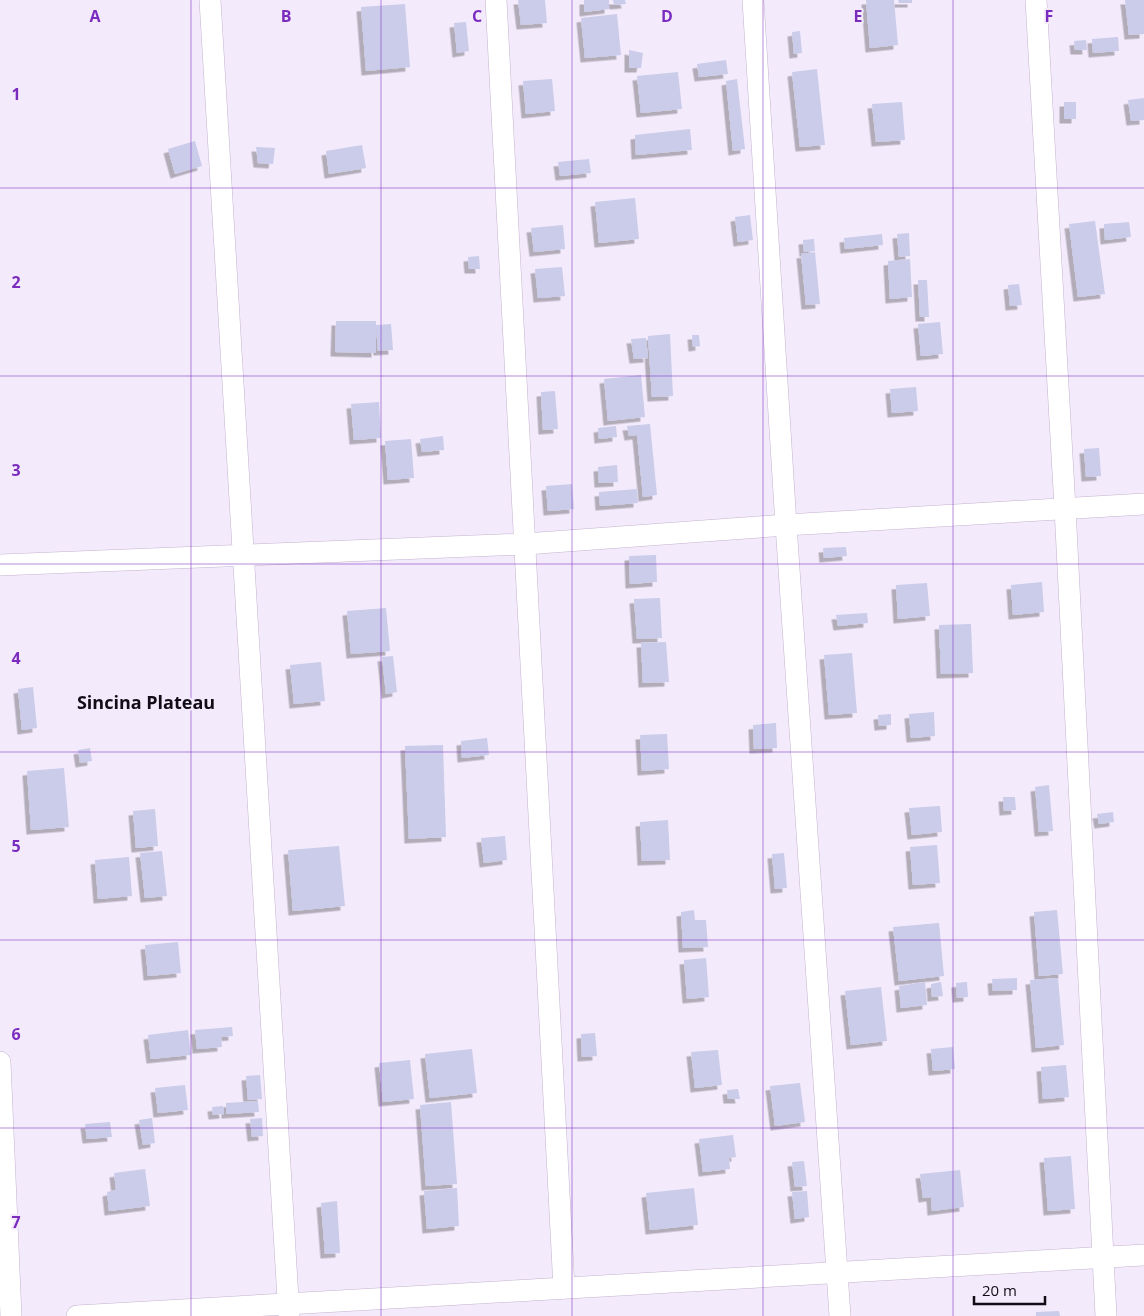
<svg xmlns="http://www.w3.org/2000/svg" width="1144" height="1316" viewBox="0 0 1144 1316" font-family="'Open Sans',sans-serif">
<defs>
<filter id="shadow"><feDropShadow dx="-4.5" dy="4.5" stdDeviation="0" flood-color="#0004"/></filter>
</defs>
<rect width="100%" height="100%" fill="#f3eafc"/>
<!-- building -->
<g fill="#caccea" filter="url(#shadow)">
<polygon points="518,0 545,0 547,23 521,25"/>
<polygon points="584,0 609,0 609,9 584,12"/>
<polygon points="613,0 625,0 626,4 614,5"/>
<polygon points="866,0 894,0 898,45 870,48"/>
<polygon points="898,0 912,0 912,3 899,3"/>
<polygon points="1125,0 1144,0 1144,34 1129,35"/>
<polygon points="405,4 410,67 366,71 361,7"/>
<polygon points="617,14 621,55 585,58 581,18"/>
<polygon points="466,22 469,51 457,53 454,23"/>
<polygon points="800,31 802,53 794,54 792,32"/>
<polygon points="1118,37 1119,51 1093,53 1092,39"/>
<polygon points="1086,40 1087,50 1075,50 1074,41"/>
<polygon points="629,50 643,53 641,68 629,68"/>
<polygon points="726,60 728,74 699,77 697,64"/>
<polygon points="817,69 825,145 800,147 792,72"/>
<polygon points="678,72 682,109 641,113 637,76"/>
<polygon points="552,79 555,111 526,114 523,81"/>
<polygon points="737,79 745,149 733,151 726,81"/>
<polygon points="1144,98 1144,120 1131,121 1128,100"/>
<polygon points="902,102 905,140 876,142 872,104"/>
<rect x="1064" y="102" width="12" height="17"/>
<polygon points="690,129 692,150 636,155 635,135"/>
<polygon points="195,141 202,166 175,174 168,149"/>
<polygon points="362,145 366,168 329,174 326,151"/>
<polygon points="256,147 275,148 273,164 258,163"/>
<polygon points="589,159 591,173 560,176 558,162"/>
<polygon points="635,198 639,239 599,243 595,202"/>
<polygon points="750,215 753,240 738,242 735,217"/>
<polygon points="1095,221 1105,294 1078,297 1069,224"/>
<polygon points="1129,222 1131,237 1105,240 1104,224"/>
<polygon points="563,225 565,249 534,252 531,228"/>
<polygon points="909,233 910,256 899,257 897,234"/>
<polygon points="882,234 883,245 845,249 844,238"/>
<polygon points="814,239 815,251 804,252 803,240"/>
<polygon points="815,252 820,304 806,305 801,254"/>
<polygon points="479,256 480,269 469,269 468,257"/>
<polygon points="910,259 912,297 890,299 888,261"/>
<polygon points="562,267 565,296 538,298 535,269"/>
<polygon points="918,280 927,280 929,317 920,317"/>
<polygon points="1019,284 1022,305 1010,306 1008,285"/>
<polygon points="336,321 376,321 376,325 391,324 393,350 378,351 376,328 376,353 335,352"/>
<polygon points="940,322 943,354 921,356 918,324"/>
<polygon points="670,334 673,396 652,397 648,336"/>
<polygon points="692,335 699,335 700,346 693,347"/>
<polygon points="646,338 648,358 634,359 631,339"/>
<polygon points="641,375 645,417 608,421 604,379"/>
<polygon points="916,387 918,411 892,413 890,389"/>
<polygon points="555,391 558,429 543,430 541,392"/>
<polygon points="379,402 381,438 354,440 351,404"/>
<polygon points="650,424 657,495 643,497 637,435 629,436 627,426"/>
<polygon points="616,426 617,437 599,439 598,428"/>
<polygon points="443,436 444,450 422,452 420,439"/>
<polygon points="411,439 414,478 388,480 385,441"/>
<polygon points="1099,448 1101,476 1086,477 1084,449"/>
<polygon points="617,465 618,482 599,483 598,467"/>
<polygon points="572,484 574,509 548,511 546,486"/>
<polygon points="637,489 638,503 600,506 599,492"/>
<polygon points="846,547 847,556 824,558 823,548"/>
<polygon points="656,555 657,582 630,584 629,556"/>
<polygon points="1042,582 1044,612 1013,615 1011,585"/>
<polygon points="927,583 930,616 898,619 896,585"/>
<polygon points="660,598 662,638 637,639 634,599"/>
<polygon points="386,608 390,651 351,654 347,611"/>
<polygon points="867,613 868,623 838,626 836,615"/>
<polygon points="971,624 973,673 941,674 939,625"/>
<polygon points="666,642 669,682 643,683 641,643"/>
<polygon points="852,653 857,713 829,715 824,655"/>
<polygon points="393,656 397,692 386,694 382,657"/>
<polygon points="321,662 325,701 294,704 290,665"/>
<polygon points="33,687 37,728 22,730 18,689"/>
<polygon points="934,712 935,736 911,738 909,714"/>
<polygon points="891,714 891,725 879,726 878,715"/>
<polygon points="776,723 777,748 754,749 753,725"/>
<polygon points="667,734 669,769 642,771 640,735"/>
<polygon points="487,738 489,755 462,758 461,741"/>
<polygon points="443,745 446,837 409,839 405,746"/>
<polygon points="90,748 92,761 80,763 78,750"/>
<polygon points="64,768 69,827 31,830 27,771"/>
<polygon points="1049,785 1053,831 1039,832 1035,787"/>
<polygon points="1003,797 1015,797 1016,810 1004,811"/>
<polygon points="940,806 942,832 912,835 909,808"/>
<polygon points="155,809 158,846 136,848 133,811"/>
<polygon points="1113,812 1114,822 1099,824 1097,814"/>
<polygon points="668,820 670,860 642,861 640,822"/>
<polygon points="505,836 507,860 484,863 481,838"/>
<polygon points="937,845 940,883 913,885 910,847"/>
<polygon points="339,846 345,906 293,911 288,850"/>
<polygon points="162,851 167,896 145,898 140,853"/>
<polygon points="784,853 787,888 775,889 772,854"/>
<polygon points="129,857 132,896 98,899 95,860"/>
<polygon points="694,910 695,920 706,920 708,947 683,948 681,912"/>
<polygon points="1057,910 1063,974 1039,976 1034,912"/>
<polygon points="939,923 944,976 899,981 893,927"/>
<polygon points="178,942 181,973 148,976 145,945"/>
<polygon points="706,958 709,997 687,999 684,960"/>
<polygon points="1017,978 1017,990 993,991 992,979"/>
<polygon points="1058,978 1064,1045 1036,1048 1030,980"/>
<polygon points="925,982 927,1005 901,1008 899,986"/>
<polygon points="941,982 943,996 932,997 931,984"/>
<polygon points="967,982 968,997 957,998 956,983"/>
<polygon points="881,987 887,1041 851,1045 845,991"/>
<polygon points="232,1027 233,1036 221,1037 222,1047 197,1049 195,1030"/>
<polygon points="188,1030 191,1055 151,1059 148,1035"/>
<polygon points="595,1033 597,1056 582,1057 581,1034"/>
<polygon points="953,1047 955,1069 933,1071 931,1049"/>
<polygon points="472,1049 477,1093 430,1098 425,1054"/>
<polygon points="718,1050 722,1085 695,1088 691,1052"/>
<polygon points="410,1060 414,1099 383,1102 379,1063"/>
<polygon points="1066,1065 1069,1097 1043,1099 1041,1067"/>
<polygon points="260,1075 262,1099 248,1100 246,1076"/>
<polygon points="800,1083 805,1122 775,1126 770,1086"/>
<polygon points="185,1085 188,1110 158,1113 155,1088"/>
<polygon points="738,1089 740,1099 728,1099 727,1090"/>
<polygon points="258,1101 259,1112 226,1114 226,1103"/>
<polygon points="451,1102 457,1184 426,1186 420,1105"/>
<polygon points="223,1106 224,1114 213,1115 212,1107"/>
<polygon points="152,1118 155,1143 143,1145 139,1120"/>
<polygon points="262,1118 263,1136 252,1137 250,1119"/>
<polygon points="110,1122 112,1137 87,1139 85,1124"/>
<polygon points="733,1135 736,1157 729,1158 730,1169 703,1172 699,1139"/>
<polygon points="1071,1156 1075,1209 1048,1211 1044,1158"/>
<polygon points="804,1161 807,1186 795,1187 792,1162"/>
<polygon points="145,1169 150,1206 109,1211 107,1192 116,1190 114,1173"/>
<polygon points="960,1170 964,1207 932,1211 931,1197 923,1198 920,1174"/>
<polygon points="457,1188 459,1226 427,1229 424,1191"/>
<polygon points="694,1188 698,1225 650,1230 646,1193"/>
<polygon points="807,1191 809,1217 795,1219 792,1192"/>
<polygon points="337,1201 340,1253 325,1254 321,1203"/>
<polygon points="1059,1311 1060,1316 1036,1316 1036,1312"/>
</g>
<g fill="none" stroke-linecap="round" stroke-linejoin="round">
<defs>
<g id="minor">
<polyline points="210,0 289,1316"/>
<polyline points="496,0 564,1288"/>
<polyline points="753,0 786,525 840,1316"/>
<polyline points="1036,0 1065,508 1106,1316"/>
<polyline points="0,565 525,544 786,525 1144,504"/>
<polyline points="0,1062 11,1316"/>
<polyline points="77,1316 1144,1255"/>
</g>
</defs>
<!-- minor casing -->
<use href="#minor" stroke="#c3b4d0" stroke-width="22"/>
<!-- minor -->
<use href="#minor" stroke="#fff" stroke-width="21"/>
</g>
<!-- grid -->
<path fill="none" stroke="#7b2cbf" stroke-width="1" stroke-opacity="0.55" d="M191,0v1316M381,0v1316M572,0v1316M763,0v1316M953,0v1316M0,188h1144M0,376h1144M0,564h1144M0,752h1144M0,940h1144M0,1128h1144"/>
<g text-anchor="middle" stroke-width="4" stroke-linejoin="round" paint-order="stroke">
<!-- quarter labels -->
<g font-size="18" font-weight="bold" fill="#110c15" stroke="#f3eafc">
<text x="146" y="709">Sincina Plateau</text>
</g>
</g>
<g font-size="16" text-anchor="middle" font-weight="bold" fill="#7b2cbf" stroke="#f3eafc" stroke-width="4" stroke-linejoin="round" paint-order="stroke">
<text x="95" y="22">A</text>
<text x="286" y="22">B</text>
<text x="477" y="22">C</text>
<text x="667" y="22">D</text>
<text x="858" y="22">E</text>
<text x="1049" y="22">F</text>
<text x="16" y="100">1</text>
<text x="16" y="288">2</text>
<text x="16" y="476">3</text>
<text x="16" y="664">4</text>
<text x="16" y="852">5</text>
<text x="16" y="1040">6</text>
<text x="16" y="1228">7</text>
</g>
<!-- scale -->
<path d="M974 1296v8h71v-8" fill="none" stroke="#110c15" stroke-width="2.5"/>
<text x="982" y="1296" font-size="15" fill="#110c15" stroke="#f3eafc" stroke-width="4" paint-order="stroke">20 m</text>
</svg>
